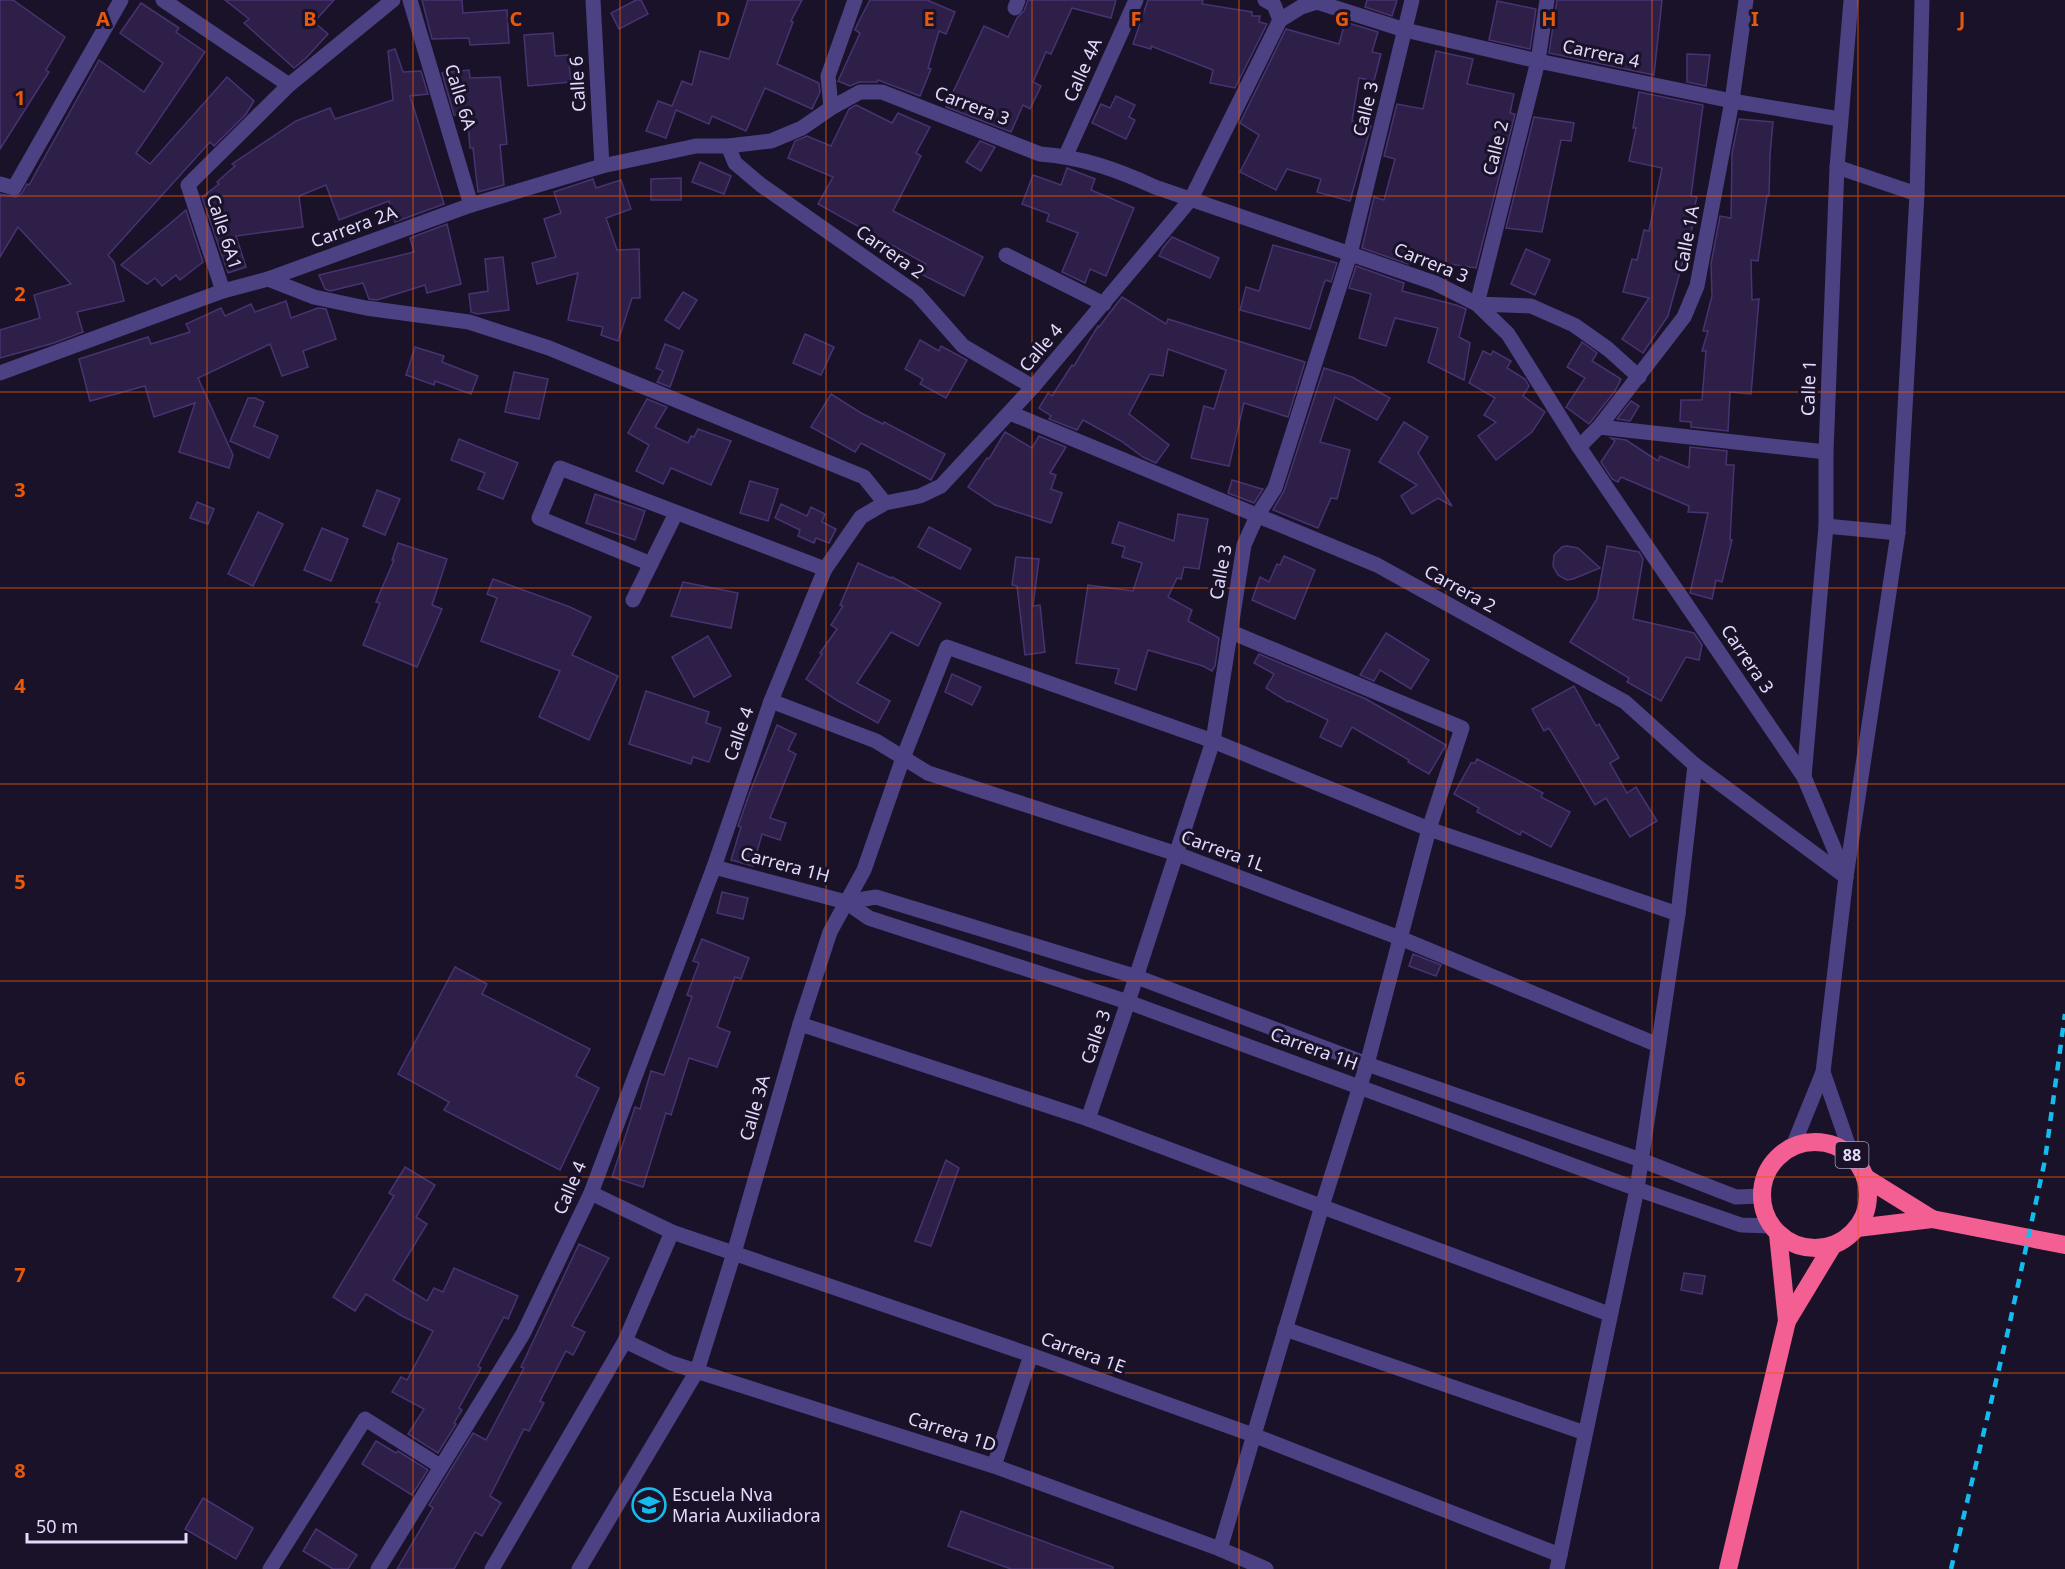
<svg xmlns="http://www.w3.org/2000/svg" width="2065" height="1569" viewBox="0 0 2065 1569" font-family="'Noto Sans',sans-serif">
<rect width="100%" height="100%" fill="#191228"/>
<!-- building -->
<g fill="#2d1f47" stroke="#483372" stroke-width="1.5">
<polygon points="0,0 13,0 65,37 46,70 49,72 0,149"/>
<polygon points="225,0 334,0 314,22 328,34 306,58 294,68 244,23 249,19"/>
<polygon points="422,0 462,0 463,13 507,10 509,43 470,45 469,38 432,39"/>
<polygon points="636,0 641,0 648,14 619,29 611,13"/>
<polygon points="748,0 802,0 791,21 793,22 777,64 819,83 820,92 812,109 765,88 746,131 712,116 709,124 676,110 666,138 646,131 658,101 672,106 682,81 692,85 700,51 729,59"/>
<polygon points="870,0 927,0 955,12 946,34 939,31 928,68 931,69 920,96 878,80 877,82 859,82 850,86 838,81 860,33 855,30 857,25"/>
<polygon points="1028,0 1116,0 1111,18 1072,8 1051,54 1046,52 1033,82 1041,86 1030,109 1023,105 1011,132 946,107 984,26 1008,37 1017,18 1024,11"/>
<polygon points="1148,0 1203,0 1202,4 1252,12 1252,16 1260,16 1259,22 1267,24 1235,88 1210,83 1213,70 1151,46 1151,49 1133,44"/>
<polygon points="1367,0 1397,0 1392,16 1365,7"/>
<polygon points="1557,0 1662,0 1654,75 1549,53"/>
<polygon points="1497,1 1536,9 1530,49 1489,40"/>
<polygon points="141,3 179,28 176,32 205,52 136,153 150,164 227,77 254,101 246,114 214,146 210,142 108,255 114,262 124,301 77,312 83,332 54,343 0,358 0,330 40,318 34,295 71,284 18,227 0,257 0,194 16,197 22,193 27,184 29,185 99,60 144,92 163,63 120,33"/>
<polygon points="1345,22 1378,32 1372,52 1381,54 1374,81 1359,78 1352,121 1371,126 1350,201 1317,192 1321,179 1287,169 1276,190 1240,172 1259,135 1240,123 1286,29 1339,44"/>
<polygon points="553,33 555,56 568,55 571,82 528,86 524,35"/>
<polygon points="395,49 403,72 421,71 428,94 410,96 444,204 395,222 389,201 339,220 326,185 299,196 303,227 236,236 246,267 228,273 202,197 219,184 217,182 235,166 232,164 296,121 330,108 335,119 393,100 388,51"/>
<polygon points="1436,51 1473,59 1467,84 1514,94 1510,113 1515,114 1476,268 1410,258 1408,264 1362,248 1374,197 1384,200 1395,159 1384,156 1397,104 1423,109"/>
<polygon points="1687,54 1710,55 1706,86 1687,82"/>
<polygon points="469,70 470,78 500,77 507,144 500,145 504,185 478,192 473,148 470,148 467,114 454,115 442,73"/>
<polygon points="1639,92 1703,105 1691,196 1697,197 1693,213 1696,213 1668,316 1643,353 1622,339 1649,298 1623,292 1632,259 1637,260 1644,230 1649,231 1662,168 1629,161 1636,128 1633,128"/>
<polygon points="1116,96 1135,105 1129,117 1135,120 1126,139 1092,123 1101,104 1110,108"/>
<polygon points="856,105 892,123 898,113 930,127 916,153 921,156 893,211 983,257 964,296 921,274 926,264 818,204 833,177 788,158 795,141 807,136 831,146 849,109"/>
<polygon points="1534,117 1574,123 1571,141 1561,140 1542,232 1506,228"/>
<polygon points="1739,119 1773,122 1770,155 1769,196 1767,196 1758,261 1751,260 1752,300 1759,299 1751,394 1730,392 1728,431 1691,427 1691,422 1680,421 1681,400 1702,400 1706,351 1702,351 1708,331 1703,331 1712,296 1711,264 1720,216 1731,218 1732,153"/>
<polygon points="980,141 995,147 981,171 966,162"/>
<polygon points="700,162 731,176 724,194 692,182"/>
<polygon points="1067,168 1095,179 1091,190 1134,208 1106,276 1090,269 1085,283 1062,272 1078,233 1047,221 1049,214 1022,204 1033,175 1061,185"/>
<polygon points="681,178 681,200 651,200 651,179"/>
<polygon points="593,179 596,188 621,180 631,209 606,218 617,250 639,249 640,298 632,298 618,341 601,335 603,327 568,320 578,273 537,284 532,263 556,257 544,219 561,213 554,192"/>
<polygon points="186,210 203,262 180,280 176,275 162,286 155,278 147,284 121,265"/>
<polygon points="447,224 461,284 427,293 425,285 377,300 369,299 363,283 330,291 325,289 319,275 414,252 410,238"/>
<polygon points="1172,237 1219,258 1210,278 1159,256 1163,248"/>
<polygon points="1273,245 1337,263 1331,282 1326,280 1324,283 1310,329 1240,310 1246,287 1259,291"/>
<polygon points="1526,249 1550,260 1535,295 1511,284"/>
<polygon points="503,257 509,310 477,314 471,312 469,294 488,291 485,259"/>
<polygon points="1356,266 1404,283 1402,291 1456,305 1466,309 1459,337 1470,343 1464,380 1428,362 1438,328 1395,318 1386,346 1359,338 1371,294 1349,288"/>
<polygon points="683,292 697,300 679,329 665,320"/>
<polygon points="1122,297 1166,324 1168,319 1305,362 1288,417 1244,403 1229,466 1191,458 1204,406 1214,409 1226,370 1168,349 1163,376 1150,374 1129,414 1169,445 1156,463 1143,457 1121,441 1083,420 1077,430 1049,419 1051,416 1039,408 1048,393 1052,396 1072,365 1074,366 1098,326 1099,327"/>
<polygon points="286,301 291,318 318,308 326,309 336,339 303,351 308,367 282,376 270,344 198,378 233,455 229,468 179,452 195,403 154,417 145,386 90,401 79,359 148,337 151,344 190,332 186,324 221,308 225,316 251,304 255,312"/>
<polygon points="805,334 834,347 821,375 793,363"/>
<polygon points="920,340 939,351 941,346 967,360 946,398 920,384 923,379 905,369"/>
<polygon points="1582,342 1597,353 1592,361 1621,379 1615,391 1589,424 1566,407 1585,378 1567,367"/>
<polygon points="665,344 683,351 670,387 657,382 663,371 656,368"/>
<polygon points="415,347 444,356 442,362 478,376 471,394 435,381 434,385 406,375"/>
<polygon points="1483,351 1491,355 1493,351 1511,361 1507,368 1525,379 1529,386 1523,396 1545,412 1532,432 1496,460 1478,436 1496,422 1484,415 1495,398 1469,383"/>
<polygon points="1324,368 1352,377 1390,398 1377,420 1335,397 1320,442 1350,450 1337,499 1331,498 1318,528 1273,510 1284,491"/>
<polygon points="514,372 548,379 539,419 505,412"/>
<polygon points="831,394 861,413 883,424 884,422 945,454 931,480 861,443 855,452 811,427"/>
<polygon points="248,398 255,398 264,402 254,426 278,436 269,458 230,441"/>
<polygon points="647,399 667,407 655,427 688,443 691,436 694,437 698,429 731,441 711,485 671,468 663,484 636,471 649,445 628,433"/>
<polygon points="1631,401 1639,406 1630,421 1617,419"/>
<polygon points="1404,422 1428,437 1418,453 1452,506 1438,498 1412,514 1401,496 1417,485 1379,462"/>
<polygon points="1005,432 1032,448 1039,436 1066,447 1050,473 1056,475 1051,489 1062,493 1051,523 995,505 968,487 987,458 989,459"/>
<polygon points="1611,438 1626,440 1658,461 1660,456 1689,468 1690,447 1727,451 1726,465 1734,465 1730,540 1732,540 1722,582 1716,580 1712,599 1690,593 1708,513 1688,512 1689,506 1621,477 1618,482 1612,479 1601,462 1615,441"/>
<polygon points="459,439 518,463 503,499 478,489 485,473 451,460"/>
<polygon points="1232,480 1262,489 1263,489 1254,503 1228,493"/>
<polygon points="750,481 778,489 768,521 740,513"/>
<polygon points="377,490 400,499 385,535 363,526"/>
<polygon points="595,494 645,511 635,540 586,523"/>
<polygon points="197,502 214,509 208,524 190,518"/>
<polygon points="781,504 807,516 811,507 825,514 822,522 836,529 829,543 816,538 814,543 798,536 800,530 775,518"/>
<polygon points="258,512 283,524 253,586 228,574"/>
<polygon points="1178,514 1208,519 1199,569 1184,567 1181,579 1177,578 1168,597 1192,610 1188,621 1219,638 1215,666 1212,671 1203,666 1148,650 1136,690 1115,683 1119,669 1076,663 1088,585 1133,591 1142,563 1122,557 1125,547 1112,543 1119,522 1174,541"/>
<polygon points="929,527 971,549 960,569 918,547"/>
<polygon points="322,528 348,539 331,581 304,570"/>
<polygon points="398,543 447,559 432,605 442,609 417,667 363,645 380,603 376,602 394,560 392,560"/>
<polygon points="1567,546 1578,548 1600,568 1573,579 1567,580 1558,575 1553,566 1554,555 1562,547"/>
<polygon points="1607,546 1639,552 1643,559 1633,619 1694,633 1702,645 1699,660 1686,657 1661,701 1627,682 1629,678 1570,642 1597,599"/>
<polygon points="1284,556 1315,570 1295,619 1252,600 1260,577 1269,582 1277,564 1280,565"/>
<polygon points="1016,557 1039,559 1033,606 1040,605 1045,652 1025,655 1017,586 1012,585"/>
<polygon points="858,563 891,578 892,577 941,603 918,646 891,632 857,683 890,701 878,723 838,701 806,679 822,654 820,653 837,629 831,625 843,606 840,605"/>
<polygon points="493,579 570,607 591,617 572,655 618,676 589,740 539,717 560,671 481,641 497,598 487,594"/>
<polygon points="683,582 738,593 731,628 671,616"/>
<polygon points="1386,633 1429,660 1411,689 1380,670 1374,681 1360,675"/>
<polygon points="708,636 731,676 694,697 672,657"/>
<polygon points="1259,654 1366,699 1446,745 1429,774 1408,762 1409,760 1352,727 1341,747 1320,737 1328,720 1289,701 1288,702 1266,688 1274,674 1254,663"/>
<polygon points="952,674 981,687 972,705 945,692"/>
<polygon points="1574,686 1596,726 1599,724 1619,758 1610,763 1627,793 1636,787 1657,821 1630,837 1606,798 1595,805 1549,728 1544,731 1532,709"/>
<polygon points="646,691 709,712 706,723 721,728 709,762 693,757 691,764 629,744"/>
<polygon points="777,725 796,734 788,750 796,754 770,818 786,823 780,840 762,834 753,866 731,860 741,827 738,826 750,792"/>
<polygon points="1477,759 1543,793 1541,797 1570,812 1551,847 1522,831 1520,835 1477,812 1479,808 1454,794 1471,763 1475,763"/>
<polygon points="722,892 748,898 743,919 717,913"/>
<polygon points="702,939 749,958 741,979 735,977 717,1027 730,1032 717,1067 689,1058 671,1115 666,1113 643,1187 612,1177 635,1107 640,1109 651,1071 664,1075 692,997 687,995 699,963 693,961"/>
<polygon points="1413,954 1441,965 1436,976 1409,966"/>
<polygon points="455,967 487,984 482,994 590,1049 576,1076 599,1088 560,1170 444,1110 449,1102 398,1074"/>
<polygon points="946,1160 959,1168 931,1246 915,1241"/>
<polygon points="405,1167 435,1185 416,1217 427,1224 393,1280 427,1301 434,1288 443,1292 454,1268 518,1296 508,1319 504,1317 478,1366 481,1368 459,1408 462,1410 454,1423 456,1424 438,1453 408,1434 424,1409 392,1392 401,1377 407,1380 433,1331 402,1316 366,1294 355,1311 333,1297 394,1196 389,1193"/>
<polygon points="579,1244 609,1258 572,1326 585,1332 573,1355 566,1351 540,1401 544,1403 529,1431 524,1429 490,1496 501,1503 482,1536 475,1532 454,1569 397,1569 433,1508 429,1505 473,1433 486,1440 524,1368 521,1367"/>
<polygon points="1684,1273 1705,1276 1702,1294 1681,1290"/>
<polygon points="376,1441 396,1453 398,1451 428,1470 412,1495 362,1464"/>
<polygon points="203,1498 253,1528 236,1559 185,1529"/>
<polygon points="961,1511 1113,1567 1113,1569 1011,1569 948,1546"/>
<polygon points="316,1529 357,1555 348,1569 333,1569 303,1551"/>
</g>
<g fill="none" stroke-linecap="round" stroke-linejoin="round">
<!-- street -->
<g stroke="#4c4183" stroke-width="15">
<polyline points="163,0 289,85"/>
<polyline points="410,0 471,205"/>
<polyline points="593,0 602,166"/>
<polyline points="1265,0 1274,5 1280,20 1301,7 1317,2 1405,30 1538,61 1732,101 1840,119"/>
<polyline points="1547,0 1538,61 1477,304 1531,306 1574,325 1608,349 1639,377"/>
<polyline points="1015,8 1018,0"/>
<polyline points="831,108 828,76 855,0"/>
<polyline points="728,146 735,163 761,185 917,294 963,346 1033,387"/>
<polyline points="1066,155 1136,0"/>
<polyline points="1837,167 1917,194"/>
<polyline points="0,184 14,188 121,0"/>
<polyline points="1006,255 1104,304"/>
<polyline points="268,279 314,297 366,308 469,322 549,348 864,477 885,503"/>
<polyline points="223,291 188,185 289,85 393,0"/>
<path d="M0,373l223,-82 45,-12 203,-74 131,-39 94,-20h32l43,-5 31,-13 29,-20 29,-16h22l158,62c42,3 78,16 115,33l280,96 42,21 31,30 71,113 225,330 42,100"/>
<polyline points="1010,413 1377,565 1625,702 1695,765 1846,877"/>
<polyline points="1599,427 1826,452"/>
<polyline points="1579,447 1599,427 1684,317 1697,286 1732,101 1746,0"/>
<polyline points="1826,526 1898,533"/>
<polyline points="651,564 539,518 560,468 825,569"/>
<polyline points="633,600 676,513"/>
<polyline points="771,701 876,741 928,773 1177,854 1400,938 1658,1045"/>
<polyline points="1804,777 1826,526 1826,452 1837,167 1851,0"/>
<polyline points="714,867 846,902 869,918 1128,1002 1637,1189 1741,1225 1771,1226"/>
<polyline points="846,902 876,897 1137,977 1367,1064 1641,1160 1736,1197 1761,1196"/>
<polyline points="800,1024 1088,1119 1609,1314"/>
<polyline points="1823,1072 1852,1156"/>
<polyline points="1088,1119 1128,1002 1213,741 1244,545 1257,516 1275,488 1350,254 1412,0"/>
<polyline points="1793,1146 1823,1072 1846,877 1898,533 1917,194 1922,0"/>
<polyline points="591,1193 672,1232 1031,1355 1253,1435 1560,1555"/>
<polyline points="1285,1329 1585,1433"/>
<polyline points="625,1341 671,1363 994,1466 1220,1549 1266,1569"/>
<polyline points="994,1466 1031,1355"/>
<polyline points="1220,1549 1322,1206 1367,1064 1429,829 1462,728 1231,632"/>
<polyline points="270,1569 365,1419 440,1466"/>
<polyline points="378,1569 523,1334 591,1193 714,867 771,701 825,569 861,517 885,503 920,496 941,486 1033,387 1191,199 1280,20"/>
<polyline points="492,1569 625,1341 672,1232"/>
<polyline points="579,1569 697,1371 734,1253 800,1024 830,932 864,870 903,758 947,647 1213,741 1429,829 1678,914"/>
<polyline points="1557,1569 1637,1189 1678,914 1695,765"/>
</g>
<!-- highway -->
<g stroke="#f35f92" stroke-width="18">
<circle cx="1815" cy="1195" r="53"/>
<polyline points="1866,1178 1932,1219"/>
<polyline points="1857,1228 1932,1219 2065,1245"/>
<polyline points="1778,1234 1787,1321"/>
<polyline points="1728,1569 1787,1321 1833,1245"/>
</g>
<!-- rail -->
<polyline stroke="#16bbee" stroke-width="4.5" stroke-dasharray="9 8" stroke-linecap="butt" points="1951,1569 2008,1331 2045,1160 2065,1014"/>
</g>
<!-- grid -->
<path fill="none" stroke="#e8590c" stroke-width="1.5" stroke-opacity="0.55" d="M207,0v1569M413,0v1569M620,0v1569M826,0v1569M1032,0v1569M1239,0v1569M1446,0v1569M1652,0v1569M1858,0v1569M0,196h2065M0,392h2065M0,588h2065M0,784h2065M0,981h2065M0,1177h2065M0,1373h2065"/>
<!-- icons -->
<defs>
<symbol id="school-ring" viewBox="-11 -11 22 22"><circle r="9.5" fill="#191228" stroke="#16bbee" stroke-width="1.5"/><path d="M0-5L7-2L0 1L-7-2ZM-4 1L0 2.5L4 1V4Q0 6-4 4Z" fill="#16bbee"/></symbol>
</defs>
<g fill-rule="evenodd">
<use href="#school-ring" x="630" y="1486" width="38" height="38"/>
</g>
<g text-anchor="middle" stroke-width="6" stroke-linejoin="round" paint-order="stroke">
<!-- shield labels -->
<rect fill="#191228" stroke="#a79fbc" stroke-width="1.5" x="1835.5" y="1142" width="33" height="26" rx="4.5"/>
<g font-size="16" font-weight="bold" fill="#e4dbfc">
<text x="1852" y="1161">88</text>
</g>
<!-- street labels -->
<g font-size="18" fill="#e4dbfc" stroke="#191228">
<text transform="translate(1601 54) rotate(12)" y="6">Carrera 4</text>
<text transform="translate(1083 70) rotate(-66)" y="6">Calle 4A</text>
<text transform="translate(578 84) rotate(-93)" y="6">Calle 6</text>
<text transform="translate(460 97) rotate(73)" y="6">Calle 6A</text>
<text transform="translate(972 106) rotate(21)" y="6">Carrera 3</text>
<text transform="translate(1366 109) rotate(-76)" y="6">Calle 3</text>
<text transform="translate(1496 148) rotate(-76)" y="6">Calle 2</text>
<text transform="translate(354 227) rotate(-20)" y="6">Carrera 2A</text>
<text transform="translate(224 232) rotate(72)" y="6">Calle 6A1</text>
<text transform="translate(1687 239) rotate(-79)" y="6">Calle 1A</text>
<text transform="translate(890 252) rotate(35)" y="6">Carrera 2</text>
<text transform="translate(1431 263) rotate(22)" y="6">Carrera 3</text>
<text transform="translate(1041 348) rotate(-50)" y="6">Calle 4</text>
<text transform="translate(1809 388) rotate(-88)" y="6">Calle 1</text>
<text transform="translate(1221 572) rotate(-80)" y="6">Calle 3</text>
<text transform="translate(1460 589) rotate(29)" y="6">Carrera 2</text>
<text transform="translate(1747 659) rotate(56)" y="6">Carrera 3</text>
<text transform="translate(739 734) rotate(-71)" y="6">Calle 4</text>
<text transform="translate(1223 851) rotate(20)" y="6">Carrera 1L</text>
<text transform="translate(785 865) rotate(15)" y="6">Carrera 1H</text>
<text transform="translate(1096 1037) rotate(-71)" y="6">Calle 3</text>
<text transform="translate(1314 1049) rotate(20)" y="6">Carrera 1H</text>
<text transform="translate(755 1108) rotate(-74)" y="6">Calle 3A</text>
<text transform="translate(570 1188) rotate(-67)" y="6">Calle 4</text>
<text transform="translate(1083 1353) rotate(20)" y="6">Carrera 1E</text>
<text transform="translate(952 1432) rotate(18)" y="6">Carrera 1D</text>
</g>
<!-- poi labels -->
<g font-size="18" fill="#e4dbfc" stroke="#191228" text-anchor="start">
<text x="672" y="1501">Escuela Nva<tspan x="672" dy="21">Maria Auxiliadora</tspan></text>
</g>
</g>
<g font-size="20" text-anchor="middle" font-weight="bold" fill="#e8590c" stroke="#191228" stroke-width="6" stroke-linejoin="round" paint-order="stroke">
<text x="103" y="26">A</text>
<text x="310" y="26">B</text>
<text x="516" y="26">C</text>
<text x="723" y="26">D</text>
<text x="929" y="26">E</text>
<text x="1136" y="26">F</text>
<text x="1342" y="26">G</text>
<text x="1549" y="26">H</text>
<text x="1755" y="26">I</text>
<text x="1962" y="26">J</text>
<text x="20" y="105">1</text>
<text x="20" y="301">2</text>
<text x="20" y="497">3</text>
<text x="20" y="693">4</text>
<text x="20" y="889">5</text>
<text x="20" y="1086">6</text>
<text x="20" y="1282">7</text>
<text x="20" y="1478">8</text>
</g>
<!-- scale -->
<path d="M27 1533v9h159v-9" fill="none" stroke="#e4dbfc" stroke-width="3"/>
<text x="36" y="1533" font-size="18" fill="#e4dbfc" stroke="#191228" stroke-width="4.5" paint-order="stroke">50 m</text>
</svg>
